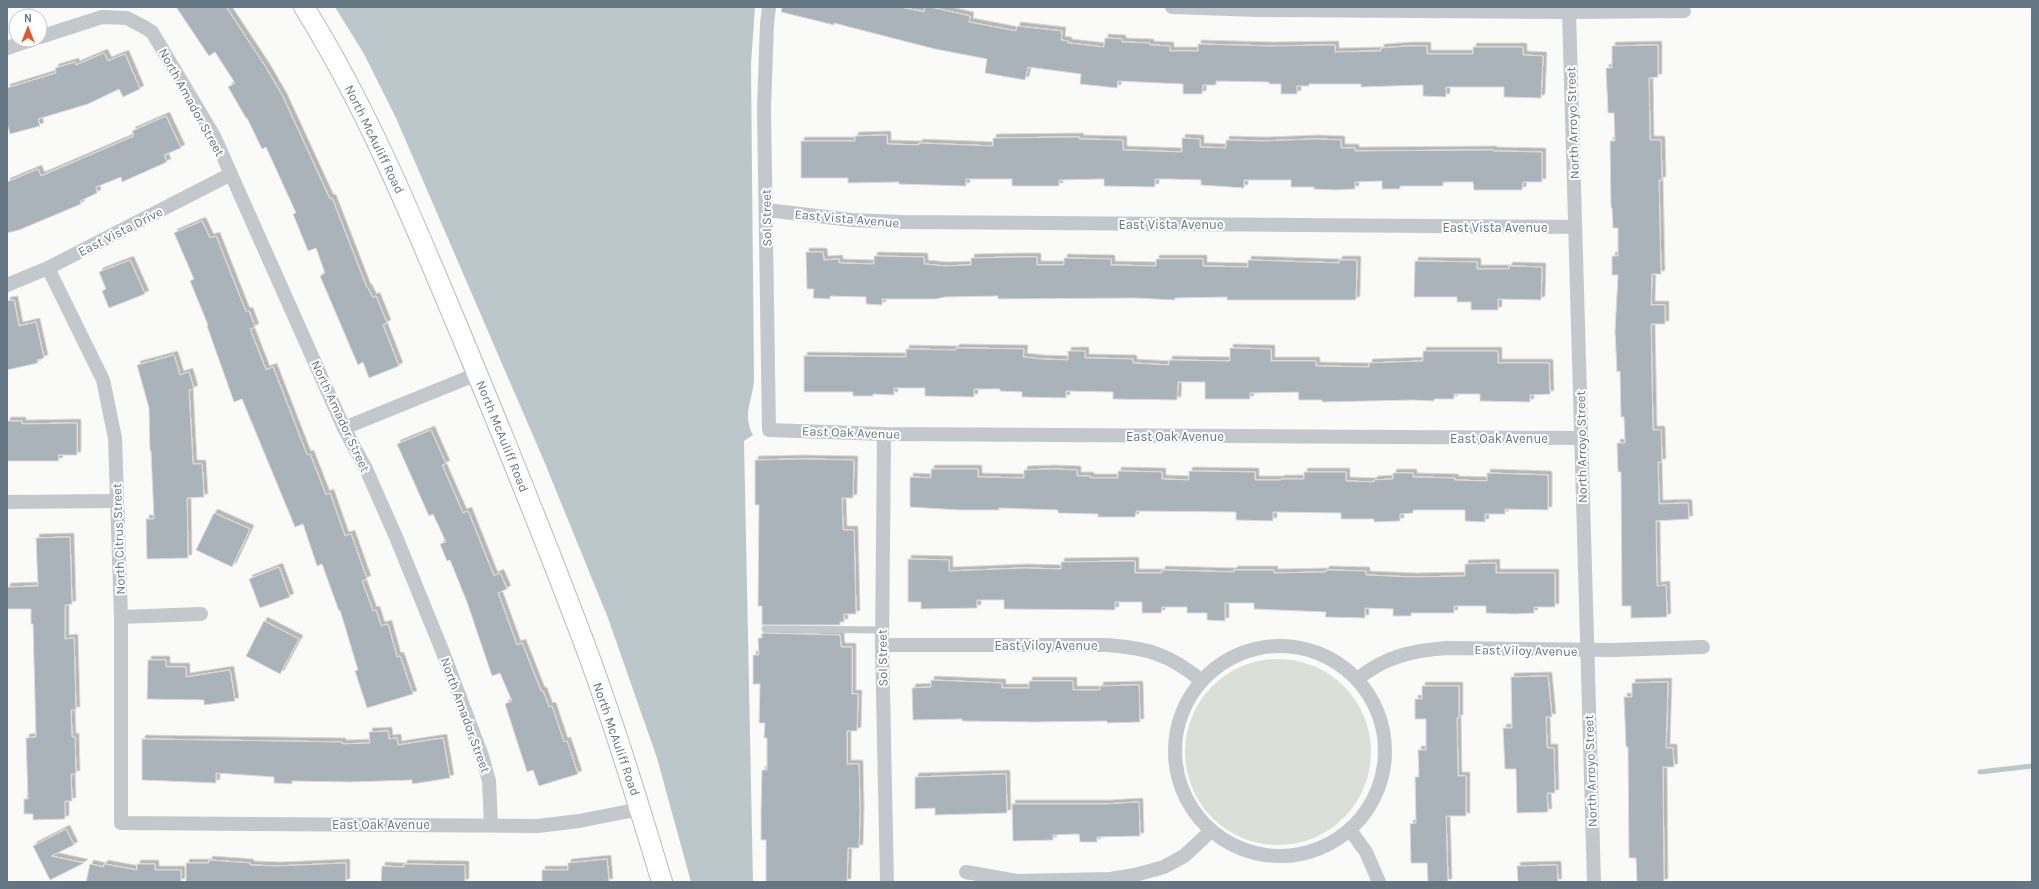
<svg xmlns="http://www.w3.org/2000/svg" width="2039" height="889" viewBox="0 0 2039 889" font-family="Karla,sans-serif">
<defs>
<filter id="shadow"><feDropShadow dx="3.5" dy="-3.5" stdDeviation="0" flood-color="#0004"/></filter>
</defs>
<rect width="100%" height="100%" fill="#fafaf8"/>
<!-- green -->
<circle fill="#dadfd7" cx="1278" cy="752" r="93"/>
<!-- water -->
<path fill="#bbc7cb" d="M335,7h420l-4,57 3,317c-2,21 -12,34 -1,54l-9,6 9,441h-62l-34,-124 -49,-140 -64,-157 -148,-343 -32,-64z"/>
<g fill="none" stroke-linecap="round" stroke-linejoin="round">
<!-- stream -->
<polyline stroke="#bbc7cb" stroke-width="5" points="1980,772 2032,766"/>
</g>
<!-- building -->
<g fill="#aab3b9" stroke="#dcdcda" filter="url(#shadow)">
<polygon points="176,7 226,7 265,66 283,97 330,199 332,198 367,288 368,288 373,298 376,296 387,323 383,325 399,366 369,378 363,362 358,365 320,276 325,273 316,248 308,251 293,214 296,213 266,147 262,149 247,118 246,118 228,87 235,83 215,52 209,56"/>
<polygon points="782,7 900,7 924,12 925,7 930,7 970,16 969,22 1016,31 1017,26 1062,31 1061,40 1068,41 1068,43 1104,47 1105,38 1122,39 1122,42 1150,43 1150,45 1170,46 1170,51 1198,51 1198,44 1269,46 1335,45 1335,52 1381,51 1381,48 1409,46 1427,46 1427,54 1473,54 1473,47 1523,47 1523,55 1543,56 1541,98 1504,97 1504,87 1446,87 1446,97 1423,96 1423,85 1361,87 1361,84 1309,84 1309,86 1297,86 1297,94 1281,94 1281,84 1269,84 1269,82 1216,81 1216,85 1203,85 1202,94 1183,94 1183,84 1118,81 1117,88 1080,84 1081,74 1028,67 1025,80 985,73 987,59 935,49 834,23 834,25 781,12"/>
<polygon points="1658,45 1658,77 1649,78 1650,140 1661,140 1662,180 1659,180 1661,274 1652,274 1651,305 1665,305 1665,324 1651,324 1653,430 1661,430 1662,462 1658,462 1659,504 1688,503 1689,519 1656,521 1657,586 1666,585 1667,617 1631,618 1631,606 1622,606 1621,472 1618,472 1617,443 1625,443 1624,417 1621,417 1620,371 1617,372 1615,331 1618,275 1612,275 1612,256 1618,256 1618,228 1613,228 1612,208 1611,208 1610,141 1615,141 1614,113 1608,113 1606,68 1612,68 1612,46"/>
<polygon points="104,53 108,61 125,54 140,89 123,97 119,89 88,104 38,119 40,126 10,134 7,123 7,88 56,73 55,68 75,62 76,65"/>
<polygon points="166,116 181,148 164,155 167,162 122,182 121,177 96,187 97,193 80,201 81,204 19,230 7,233 7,182 38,169 41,176 134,136 132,131"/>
<polygon points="887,135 887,144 919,145 919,143 993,146 993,138 1080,137 1079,139 1123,140 1123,150 1182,152 1182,138 1200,139 1200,147 1226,148 1226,140 1263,141 1315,139 1341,140 1341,148 1355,148 1355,151 1493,150 1493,151 1542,152 1542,182 1523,182 1522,190 1474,190 1473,182 1443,182 1443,186 1400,186 1400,189 1382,189 1382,181 1355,182 1355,189 1335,190 1314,189 1314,187 1291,187 1291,180 1244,180 1244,188 1201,185 1201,180 1170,179 1155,179 1155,187 1104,186 1104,179 1059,180 1059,186 1012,186 1012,179 966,179 966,186 899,184 899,182 848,183 848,178 801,178 801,141 855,141 855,136"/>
<polygon points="202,221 210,238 216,236 246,312 249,311 255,327 250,329 266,370 273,367 307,455 310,454 326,495 330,493 345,536 351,534 367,579 362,581 373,611 376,610 381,626 388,624 397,657 400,656 413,694 367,708 355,671 358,670 340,610 339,611 322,564 317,566 303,524 295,527 242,399 234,402 207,326 208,325 190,281 194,279 174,233"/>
<polygon points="806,252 823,252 824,260 839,259 839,263 874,264 874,256 924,257 924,264 945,266 971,265 971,258 1017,257 1037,257 1037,265 1064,265 1064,258 1111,259 1111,265 1156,266 1156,259 1203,259 1203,266 1248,267 1248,260 1339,263 1339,260 1357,260 1356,300 1227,300 1227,297 1175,298 1175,300 1135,298 998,299 998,296 945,297 935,299 882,299 882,305 866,304 866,297 830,296 830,299 813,298 814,289 807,289"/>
<polygon points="130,260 145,294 109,308 102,291 106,289 99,272"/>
<polygon points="1415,261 1477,262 1477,269 1509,269 1509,266 1542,267 1541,300 1498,299 1498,310 1471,310 1471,302 1457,302 1457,297 1414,297"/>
<polygon points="14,300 19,326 36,322 44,358 37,360 38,363 7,370 7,301"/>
<polygon points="956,348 1024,349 1023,357 1041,359 1068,360 1068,351 1085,351 1085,358 1133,359 1133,363 1169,365 1169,360 1230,361 1230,348 1271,349 1271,361 1316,361 1316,366 1369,367 1369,363 1423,361 1423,351 1498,351 1498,363 1549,363 1550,394 1530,395 1530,402 1480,401 1480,394 1454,394 1454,399 1434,399 1434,401 1413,400 1322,402 1322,400 1299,400 1298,392 1250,393 1250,399 1205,399 1205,382 1178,382 1177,400 1113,399 1113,392 1066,391 1066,398 1022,397 1022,392 1000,391 1000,389 974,389 974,397 925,396 925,388 894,388 894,395 873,394 873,396 853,396 853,392 804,392 804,356 906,357 906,349 956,350"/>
<polygon points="174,355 180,375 189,372 194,389 189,390 193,464 202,464 204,497 187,498 188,558 147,559 146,519 154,519 151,451 150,451 149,408 137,365"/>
<polygon points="7,421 22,421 22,424 77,423 77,455 58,455 59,461 7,461"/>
<polygon points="431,430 446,464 442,465 463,513 468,511 494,576 500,573 507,589 498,593 517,645 522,643 541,691 543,691 549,707 552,706 564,742 567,741 578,774 539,786 533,770 527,772 505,704 512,701 500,673 492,676 467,602 450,560 447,561 440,544 446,542 433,514 429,516 397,444"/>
<polygon points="801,459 854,460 853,498 842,498 843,530 854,530 856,614 844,614 844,622 840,622 840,625 762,625 762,606 758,606 759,505 755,505 755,460"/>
<polygon points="931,469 978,469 978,477 1024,478 1024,470 1051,469 1077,470 1077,476 1090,476 1090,478 1118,478 1118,471 1162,472 1162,479 1189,480 1189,471 1255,472 1255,480 1281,480 1281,479 1304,479 1304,472 1346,472 1346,481 1374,482 1374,480 1393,479 1393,473 1413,473 1413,477 1455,478 1454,480 1487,481 1487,473 1548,475 1548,510 1505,509 1505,514 1485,514 1485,522 1465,521 1465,510 1413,510 1413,513 1400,514 1400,521 1374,522 1374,519 1341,519 1341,513 1273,512 1273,521 1236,520 1236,512 1136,511 1135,517 1098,517 1098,514 1058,513 1058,510 999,508 999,510 959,510 910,507 910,477 931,478"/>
<polygon points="214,513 250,529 232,567 196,550"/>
<polygon points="70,537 72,604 65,605 65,639 74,638 76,710 71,710 72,737 75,737 76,774 71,774 72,801 65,801 65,819 33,820 33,814 24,814 24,799 28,799 26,738 36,737 33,624 31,624 31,609 7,609 7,587 38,586 36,538"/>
<polygon points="908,559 949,560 949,571 1025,568 1061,569 1061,562 1135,561 1135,573 1162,573 1162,570 1234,572 1234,570 1274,570 1274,573 1326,572 1326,570 1366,571 1366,575 1412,577 1465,576 1465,564 1496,563 1496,573 1555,573 1555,607 1534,607 1534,613 1515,614 1486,613 1486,606 1454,606 1454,613 1411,613 1411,616 1393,616 1393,609 1365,608 1365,618 1325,617 1326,612 1254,609 1254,603 1225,603 1225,621 1207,620 1207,613 1187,613 1187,607 1162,607 1161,613 1142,613 1142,602 1115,602 1115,610 1004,609 1004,600 977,600 977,608 921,609 921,602 908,602"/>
<polygon points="279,567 290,597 260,608 249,579"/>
<polygon points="264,621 299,639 280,674 246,656"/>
<polygon points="762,633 840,635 841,647 852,647 852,694 858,694 857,731 847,731 847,764 859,764 860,811 859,848 848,848 847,882 766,882 766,840 761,840 761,810 762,770 767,770 767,738 764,738 765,723 759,723 760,684 753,684 753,655 759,655 758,638 762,638"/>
<polygon points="148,660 166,660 166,667 186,667 186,677 230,670 235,701 204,705 204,700 147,699"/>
<polygon points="1548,676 1552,717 1546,717 1547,748 1554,748 1555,793 1547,793 1548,812 1517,813 1516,769 1505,769 1503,728 1512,728 1511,677"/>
<polygon points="931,680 1002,683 1002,688 1029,688 1029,681 1073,681 1073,690 1100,690 1100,686 1139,685 1140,722 1107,723 1107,721 1034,722 962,721 962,719 913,720 912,688 931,687"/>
<polygon points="1668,682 1666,748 1673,748 1674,767 1663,767 1664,882 1637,882 1636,858 1629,858 1628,747 1626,747 1624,697 1632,697 1632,683"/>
<polygon points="1422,686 1459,686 1459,718 1457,718 1458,776 1466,776 1466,816 1446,816 1448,882 1428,882 1427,863 1411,863 1410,824 1416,823 1415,777 1419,777 1418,750 1426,750 1426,719 1415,719 1415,699 1422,699"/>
<polygon points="388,731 389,739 397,738 398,745 443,738 450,778 412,784 412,780 351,782 292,781 292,784 274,783 274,777 216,773 216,783 142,780 142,739 342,742 342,744 370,743 369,732"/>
<polygon points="1006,774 1007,813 935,815 935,808 915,809 915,777"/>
<polygon points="1139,802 1140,836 1097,837 1097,842 1080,842 1079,834 1053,835 1053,840 1013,841 1012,804 1106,804"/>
<polygon points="66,829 74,845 51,856 84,863 50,880 33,846"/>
<polygon points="607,859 609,882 542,882 542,870 568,870 568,863"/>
<polygon points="209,860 250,863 250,865 277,866 346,863 346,882 186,882 186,863 209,863"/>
<polygon points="90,864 104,867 104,864 137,870 137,864 155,864 155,870 181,870 181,882 86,882"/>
<polygon points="404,864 465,865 465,882 381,882 382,866 404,867"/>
<polygon points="1557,865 1558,882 1518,882 1517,866"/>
</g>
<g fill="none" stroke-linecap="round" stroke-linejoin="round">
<defs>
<path id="secondary" d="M304,7c65,104 111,218 158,330 44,106 87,212 127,319 27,74 50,150 73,226"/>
</defs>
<!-- secondary casing -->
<use href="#secondary" stroke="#b3babf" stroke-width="22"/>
<!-- lane -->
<polyline stroke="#c3c8cc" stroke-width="7" points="765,629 882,630"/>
<!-- street -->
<g stroke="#c3c8cc" stroke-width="14">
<polyline points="769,7 767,24 764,108 769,430 884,434 1581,438"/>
<polyline points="1172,7 1258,10 1569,12 1684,11"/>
<polyline points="1569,12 1594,882"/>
<polyline points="40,37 102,17 127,18 144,27 152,32 214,136 344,428 366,469 396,537 444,655 482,756 489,781 491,825"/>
<polyline points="7,48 31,40"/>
<polyline points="766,210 852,220 901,222 1575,227"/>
<polyline points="48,268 103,380 115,438 121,617 121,823 538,826 579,821 640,809"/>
<polyline points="7,285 48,268 231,174"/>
<polyline points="344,428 477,374"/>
<polyline points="884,434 882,645 887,882"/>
<polyline points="7,502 116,501"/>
<polyline points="121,617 201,614"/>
<path d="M882,645h225c41,3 61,9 94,35"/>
<circle cx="1280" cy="751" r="105"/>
<path d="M1357,679c30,-23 53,-28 90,-31l166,2 90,-3"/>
<polyline points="1350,830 1366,852 1379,882"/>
<polyline points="966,872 1017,881 1110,879 1135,875 1164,867 1184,856 1211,831"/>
</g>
<!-- secondary -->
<use href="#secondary" stroke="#fff" stroke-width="20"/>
</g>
<g text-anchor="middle" stroke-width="4" stroke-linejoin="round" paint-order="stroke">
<!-- street labels -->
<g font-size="13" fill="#657683" stroke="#fff">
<text transform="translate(192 102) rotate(61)" y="5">North Amador Street</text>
<text transform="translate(1572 123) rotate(-92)" y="5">North Arroyo Street</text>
<text transform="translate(375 139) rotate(64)" y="5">North McAuliff Road</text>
<text transform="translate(766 218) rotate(-91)" y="5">Sol Street</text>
<text transform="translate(847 218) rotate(5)" y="5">East Vista Avenue</text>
<text x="1171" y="229">East Vista Avenue</text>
<text x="1495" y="232">East Vista Avenue</text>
<text transform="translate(120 231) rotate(-27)" y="5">East Vista Drive</text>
<text transform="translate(341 416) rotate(65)" y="5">North Amador Street</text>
<text transform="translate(851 432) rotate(2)" y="5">East Oak Avenue</text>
<text transform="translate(503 436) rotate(68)" y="5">North McAuliff Road</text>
<text x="1175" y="441">East Oak Avenue</text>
<text x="1499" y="443">East Oak Avenue</text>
<text transform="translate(1581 447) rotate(-91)" y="5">North Arroyo Street</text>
<text transform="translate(118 539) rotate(-92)" y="5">North Citrus Street</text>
<text x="1046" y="650">East Viloy Avenue</text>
<text transform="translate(1526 650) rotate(1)" y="5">East Viloy Avenue</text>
<text transform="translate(882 658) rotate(-91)" y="5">Sol Street</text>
<text transform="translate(466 715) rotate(70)" y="5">North Amador Street</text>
<text transform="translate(617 739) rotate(71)" y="5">North McAuliff Road</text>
<text transform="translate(1590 771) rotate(-92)" y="5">North Arroyo Street</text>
<text x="381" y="829">East Oak Avenue</text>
</g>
</g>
<!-- border -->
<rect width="2039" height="889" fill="none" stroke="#657683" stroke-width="16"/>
<!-- north arrow -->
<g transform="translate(28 28)"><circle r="19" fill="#ffffff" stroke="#c1c8cd"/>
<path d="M0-3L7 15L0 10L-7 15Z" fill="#e4572e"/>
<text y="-6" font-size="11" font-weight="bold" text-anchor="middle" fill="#657683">N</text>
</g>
</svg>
